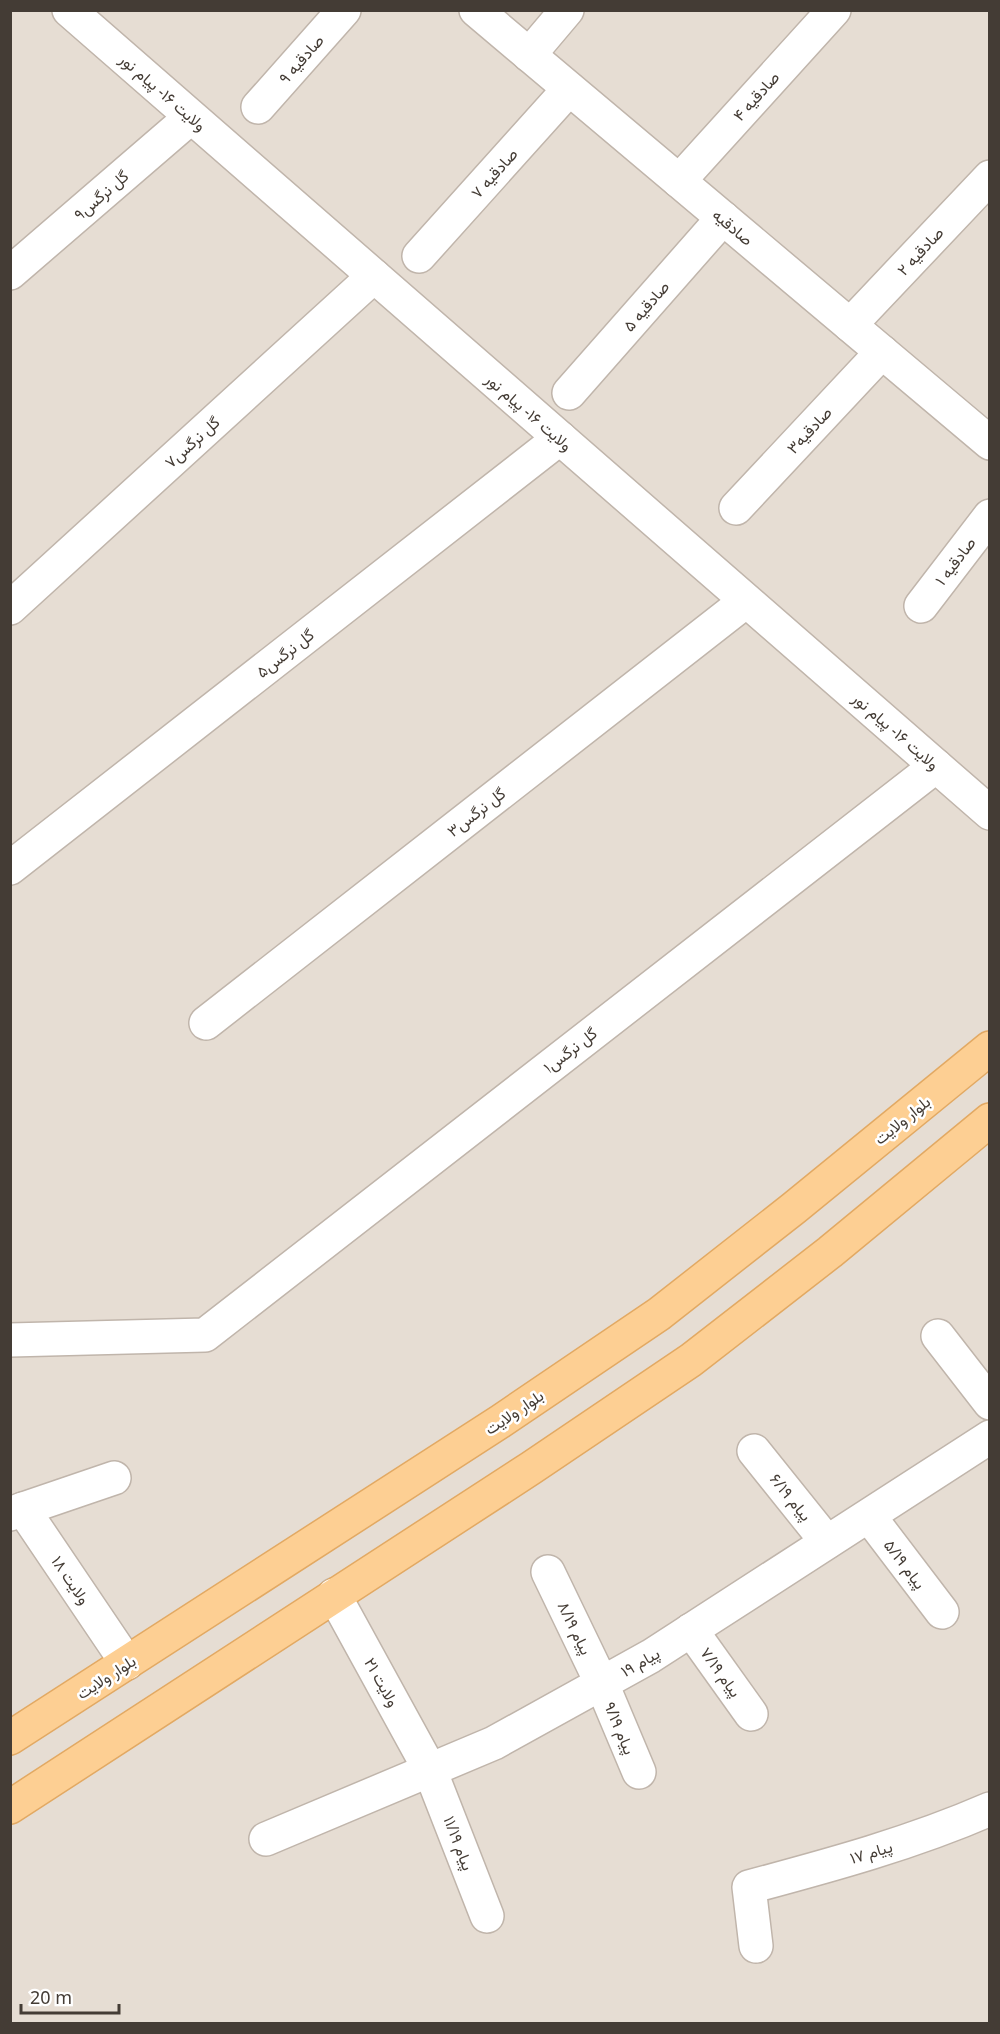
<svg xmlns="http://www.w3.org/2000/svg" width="1000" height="2034" viewBox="0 0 1000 2034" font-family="'Noto Sans',Vazirmatn,sans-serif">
<rect width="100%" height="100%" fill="#f2ece5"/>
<!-- residential -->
<rect fill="#e6ddd3" x="11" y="11" width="978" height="2012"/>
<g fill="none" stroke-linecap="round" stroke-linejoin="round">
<defs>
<g id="minor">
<polyline points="69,10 990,813"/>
<polyline points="476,10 990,443"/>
<polyline points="529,55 567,10"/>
<polyline points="258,107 344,10"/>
<polyline points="679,181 834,10"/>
<polyline points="419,256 569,89"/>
<polyline points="10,273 191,117"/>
<polyline points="850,325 990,177"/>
<polyline points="569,393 723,218"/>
<polyline points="736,508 882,352"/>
<polyline points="921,606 990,516"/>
<polyline points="10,608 374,276"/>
<polyline points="10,868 560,438"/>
<polyline points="206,1023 746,601"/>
<polyline points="938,1336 990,1403"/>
<polyline points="10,1340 205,1335 936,766"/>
<polyline points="754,1451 827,1542"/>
<polyline points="23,1509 114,1478"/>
<polyline points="10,1514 23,1509 127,1663"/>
<polyline points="869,1516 942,1612"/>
<polyline points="548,1572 602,1684 639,1772"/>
<polyline points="334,1595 430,1770 487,1916"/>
<polyline points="691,1630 751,1714"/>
<polyline points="266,1839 494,1743 651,1656 990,1437"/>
<path d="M756,1946l-7,-59c82,-22 163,-44 241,-78"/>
</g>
<g id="major">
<polyline points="10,1738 501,1421 659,1314 794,1208 990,1048"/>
<polyline points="10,1807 531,1468 691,1360 830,1252 990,1120"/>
</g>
</defs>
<!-- minor casing -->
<use href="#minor" stroke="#c0b5ab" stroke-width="36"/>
<!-- major casing -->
<use href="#major" stroke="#e2a963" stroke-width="36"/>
<!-- minor -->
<use href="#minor" stroke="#fff" stroke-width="33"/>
<!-- major -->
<use href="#major" stroke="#fdcf93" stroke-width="33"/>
</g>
<g text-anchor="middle" stroke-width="5" stroke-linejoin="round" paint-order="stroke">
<!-- street labels -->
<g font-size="16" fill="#443c35" stroke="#fff">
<text transform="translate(301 59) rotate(-49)" y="6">صادقیه ۹</text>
<text transform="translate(163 92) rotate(41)" y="6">ولایت ۱۶- پیام نور</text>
<text transform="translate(756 96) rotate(-48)" y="6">صادقیه ۴</text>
<text transform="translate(494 173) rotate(-48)" y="6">صادقیه ۷</text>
<text transform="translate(101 195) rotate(-41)" y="6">گل نرگس۹</text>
<text transform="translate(733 227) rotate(40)" y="6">صادقیه</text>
<text transform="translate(920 251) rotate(-47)" y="6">صادقیه ۲</text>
<text transform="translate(646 306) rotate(-49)" y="6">صادقیه ۵</text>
<text transform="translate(529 412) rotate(41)" y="6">ولایت ۱۶- پیام نور</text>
<text transform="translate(809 430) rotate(-47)" y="6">صادقیه۳</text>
<text transform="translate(192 442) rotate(-42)" y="6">گل نرگس۷</text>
<text transform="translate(955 561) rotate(-53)" y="6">صادقیه ۱</text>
<text transform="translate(285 653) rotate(-38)" y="6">گل نرگس۵</text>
<text transform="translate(896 731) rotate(41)" y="6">ولایت ۱۶- پیام نور</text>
<text transform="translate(476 812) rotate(-38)" y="6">گل نرگس۳</text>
<text transform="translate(570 1050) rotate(-38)" y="6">گل نرگس۱</text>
<text transform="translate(902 1120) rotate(-39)" y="6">بلوار ولایت</text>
<text transform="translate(514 1412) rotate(-34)" y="6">بلوار ولایت</text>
<text transform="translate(791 1497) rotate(51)" y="6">پیام ۶/۱۹</text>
<text transform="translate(905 1564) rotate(53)" y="6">پیام ۵/۱۹</text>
<text transform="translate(71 1580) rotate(56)" y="6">ولایت ۱۸</text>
<text transform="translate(575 1628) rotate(64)" y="6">پیام ۸/۱۹</text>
<text transform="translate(640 1662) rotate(-30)" y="6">پیام ۱۹</text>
<text transform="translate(721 1672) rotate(54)" y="6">پیام ۷/۱۹</text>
<text transform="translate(106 1677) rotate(-33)" y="6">بلوار ولایت</text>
<text transform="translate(382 1682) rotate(61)" y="6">ولایت ۲۱</text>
<text transform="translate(620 1728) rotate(67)" y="6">پیام ۹/۱۹</text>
<text transform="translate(459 1843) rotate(69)" y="6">پیام ۱۱/۱۹</text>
<text transform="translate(871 1852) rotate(-17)" y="6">پیام ۱۷</text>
</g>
</g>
<!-- border -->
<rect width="1000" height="2034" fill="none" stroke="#443c35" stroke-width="24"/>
<!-- scale -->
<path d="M21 2004v9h98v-9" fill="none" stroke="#443c35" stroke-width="3"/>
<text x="30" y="2004" font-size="18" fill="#443c35" stroke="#ffffff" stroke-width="4.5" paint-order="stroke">20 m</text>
</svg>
